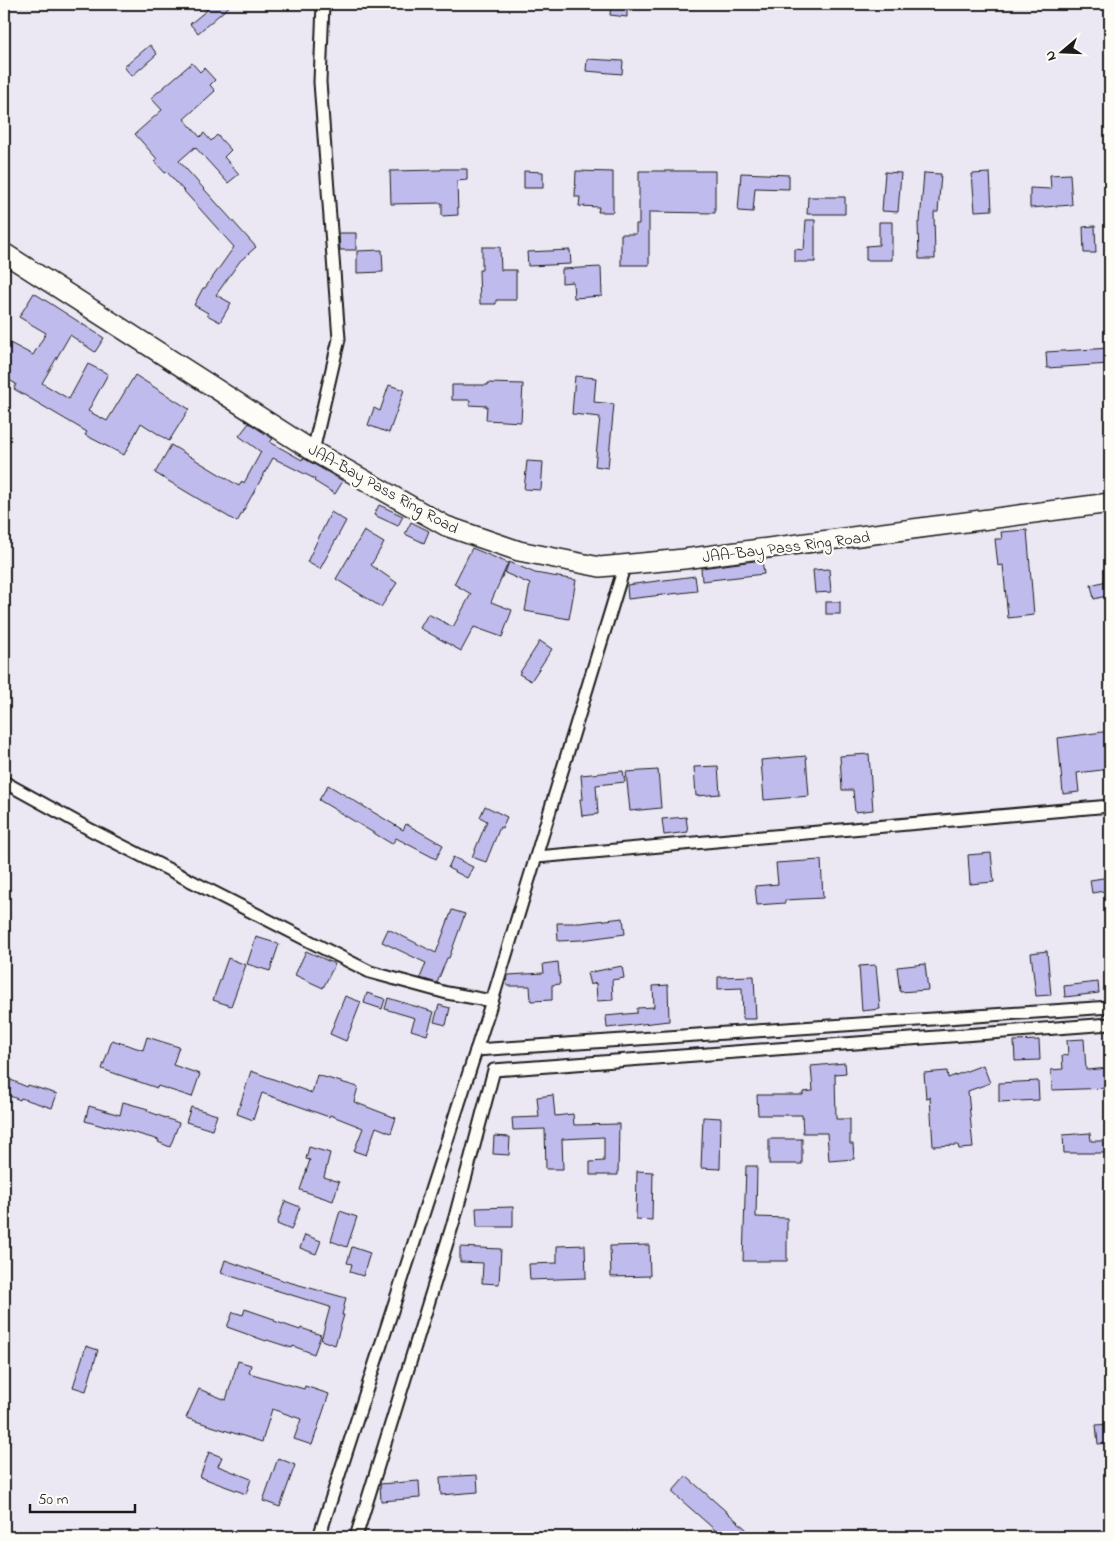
<svg xmlns="http://www.w3.org/2000/svg" width="1114" height="1541" viewBox="0 0 1114 1541" font-family="'Indie Flower',sans-serif">
<rect width="100%" height="100%" fill="#ebe8f4"/>
<filter id="ink" filterUnits="userSpaceOnUse"><feTurbulence type="fractalNoise" baseFrequency=".02" numOctaves="2"/><feDisplacementMap in="SourceGraphic" scale="10" xChannelSelector="R" yChannelSelector="G"/><feConvolveMatrix kernelMatrix="1 2 1 2 8 2 1 2 1" color-interpolation-filters="sRGB"/></filter>
<g filter="url(#ink)">
<!-- building -->
<g fill="#c0bbed" stroke="#1c1c1c">
<polygon points="202,4 232,4 198,33 190,24 207,10"/>
<polygon points="611,4 627,4 627,17 610,15"/>
<polygon points="150,45 157,54 132,76 124,67"/>
<polygon points="587,59 623,61 622,74 586,71"/>
<polygon points="192,63 200,72 204,68 215,80 210,85 215,91 184,119 200,137 204,133 211,141 217,135 231,150 224,157 239,174 228,183 195,147 179,161 256,247 240,261 216,295 231,303 220,322 207,315 208,313 194,305 203,288 205,288 234,247 167,172 165,173 154,161 157,159 135,134 162,110 151,98"/>
<polygon points="441,169 467,169 467,180 457,181 458,215 442,216 442,203 391,204 390,171 441,170"/>
<polygon points="524,171 543,172 543,188 524,188"/>
<polygon points="576,171 613,172 613,212 598,212 599,207 579,206 580,197 575,197"/>
<polygon points="639,171 715,171 715,213 649,212 649,265 621,265 621,234 636,234 636,224 639,224"/>
<polygon points="885,172 901,173 898,212 882,211"/>
<polygon points="741,173 789,175 789,189 755,188 753,212 738,211"/>
<polygon points="924,173 941,174 938,212 934,212 935,259 919,259 918,222 920,222"/>
<polygon points="990,173 992,210 975,211 972,174"/>
<polygon points="1070,174 1072,205 1030,208 1030,188 1051,189 1050,175"/>
<polygon points="808,197 845,197 845,214 807,214"/>
<polygon points="806,220 815,220 815,262 795,262 795,249 804,250"/>
<polygon points="879,222 892,222 892,260 866,260 866,246 879,245"/>
<polygon points="1095,226 1096,253 1084,253 1083,227"/>
<polygon points="339,233 356,233 356,250 340,250"/>
<polygon points="482,247 500,247 501,270 516,270 516,300 496,300 496,304 480,304 479,270 482,270"/>
<polygon points="382,250 383,272 357,273 357,251"/>
<polygon points="570,250 571,264 528,266 527,252"/>
<polygon points="601,267 602,296 574,298 573,282 562,283 562,269"/>
<polygon points="34,293 104,338 95,352 70,335 42,383 69,399 88,364 108,374 88,411 107,421 135,375 189,409 169,441 141,423 124,455 85,435 87,432 14,389 16,384 4,377 4,340 33,355 46,333 19,317"/>
<polygon points="1110,348 1110,364 1047,368 1046,352"/>
<polygon points="575,376 596,378 594,402 614,404 608,468 595,466 600,417 572,414"/>
<polygon points="488,383 523,384 521,422 486,420 487,406 469,405 470,400 452,400 452,385 488,385"/>
<polygon points="389,385 404,390 389,433 368,425 374,408 380,411"/>
<polygon points="249,423 273,439 270,442 302,460 303,458 343,481 335,494 314,481 315,479 273,458 237,522 155,473 171,445 239,486 242,481 244,483 261,452 239,436"/>
<polygon points="527,461 543,462 541,490 524,489"/>
<polygon points="379,505 403,516 398,526 374,515"/>
<polygon points="331,512 346,521 320,569 307,562"/>
<polygon points="411,522 429,531 424,543 405,534"/>
<polygon points="1027,530 1034,615 1008,618 1003,565 998,566 995,539 1002,539 1001,532"/>
<polygon points="364,531 384,543 371,565 397,583 381,607 336,579"/>
<polygon points="472,548 508,563 491,602 512,610 502,637 474,627 461,651 420,628 428,614 453,627 471,594 454,584"/>
<polygon points="762,560 764,574 702,581 701,568"/>
<polygon points="509,562 535,573 576,580 569,619 525,611 530,584 505,573"/>
<polygon points="829,569 831,592 815,593 813,570"/>
<polygon points="695,576 697,591 628,599 627,585"/>
<polygon points="1110,580 1110,595 1094,599 1091,585"/>
<rect x="826" y="602" width="14" height="12"/>
<polygon points="540,641 552,649 531,681 519,674"/>
<polygon points="1110,731 1110,769 1077,773 1079,792 1063,794 1058,738"/>
<polygon points="869,754 873,810 855,812 853,790 842,790 840,756"/>
<polygon points="806,756 809,796 764,800 761,760"/>
<polygon points="718,766 720,794 696,796 694,767"/>
<polygon points="658,770 661,808 630,811 626,772"/>
<polygon points="623,771 625,782 596,785 598,814 582,816 580,799 583,799 581,775"/>
<polygon points="328,785 403,830 406,824 443,845 436,859 396,838 392,844 319,800"/>
<polygon points="485,806 507,817 502,828 500,827 486,862 472,857 487,821 480,817"/>
<polygon points="686,817 688,832 664,835 662,819"/>
<polygon points="991,853 994,882 970,884 968,855"/>
<polygon points="453,857 473,867 467,878 448,868"/>
<polygon points="821,860 823,898 785,900 785,903 757,905 755,886 778,884 776,863"/>
<polygon points="1110,877 1110,890 1092,893 1090,880"/>
<polygon points="452,910 465,914 449,958 447,958 437,983 420,978 426,963 382,942 388,929 436,953"/>
<polygon points="623,918 625,934 581,940 558,941 557,923 580,923"/>
<polygon points="256,937 279,944 270,971 247,964"/>
<polygon points="306,951 335,964 323,988 295,975"/>
<polygon points="1047,951 1051,995 1036,996 1031,953"/>
<polygon points="228,958 246,965 231,1006 213,1000"/>
<polygon points="558,962 560,984 552,985 552,1000 531,1001 530,986 507,986 508,975 544,973 543,964"/>
<polygon points="925,964 928,990 900,992 897,967"/>
<polygon points="876,965 880,1009 862,1011 859,966"/>
<polygon points="622,966 624,978 612,980 613,1000 597,1001 596,983 590,985 587,973"/>
<polygon points="754,976 756,1019 743,1019 742,988 718,989 718,977"/>
<polygon points="1098,982 1099,993 1065,997 1064,986"/>
<polygon points="668,985 669,1021 607,1028 606,1016 637,1013 637,1008 654,1007 653,986"/>
<polygon points="367,993 385,999 382,1009 364,1003"/>
<polygon points="345,996 361,1002 346,1041 330,1034"/>
<polygon points="388,998 434,1012 427,1035 411,1030 415,1018 385,1009"/>
<polygon points="439,1005 450,1008 446,1025 434,1022"/>
<polygon points="147,1037 179,1047 173,1065 200,1074 192,1097 158,1086 157,1088 102,1069 112,1040 143,1050"/>
<polygon points="1084,1039 1086,1070 1110,1068 1110,1088 1052,1090 1051,1070 1063,1069 1062,1056 1068,1055 1067,1040"/>
<polygon points="1039,1040 1040,1060 1015,1061 1014,1041"/>
<polygon points="845,1063 846,1073 835,1074 836,1119 850,1119 850,1144 853,1144 854,1159 829,1161 827,1133 803,1133 802,1115 758,1115 757,1095 803,1095 803,1092 813,1091 811,1066"/>
<polygon points="983,1065 990,1083 968,1091 973,1148 959,1149 958,1145 933,1146 930,1097 926,1098 924,1073 947,1071 948,1078"/>
<polygon points="251,1071 312,1093 317,1075 358,1087 354,1102 396,1118 391,1133 376,1127 366,1155 354,1151 363,1128 330,1115 329,1117 262,1093 253,1120 237,1114"/>
<polygon points="11,1080 27,1087 28,1085 57,1094 52,1108 21,1098 20,1100 5,1094"/>
<polygon points="1038,1081 1039,1100 999,1102 999,1083"/>
<polygon points="553,1095 555,1116 573,1114 574,1125 619,1124 618,1175 590,1175 590,1162 604,1161 604,1137 562,1139 563,1169 546,1169 545,1129 513,1130 512,1118 539,1117 537,1097"/>
<polygon points="123,1102 148,1109 147,1111 179,1123 170,1147 158,1142 159,1140 107,1125 106,1127 85,1121 89,1106 120,1115"/>
<polygon points="191,1107 217,1115 212,1130 186,1122"/>
<polygon points="703,1117 721,1118 720,1169 701,1168"/>
<polygon points="1090,1133 1091,1141 1110,1141 1110,1153 1064,1153 1063,1135"/>
<polygon points="494,1136 510,1137 509,1155 493,1154"/>
<rect x="769" y="1139" width="33" height="25"/>
<polygon points="309,1147 330,1153 324,1177 339,1182 333,1201 300,1190 310,1160 306,1159"/>
<polygon points="746,1166 757,1166 756,1217 787,1218 787,1261 743,1261"/>
<polygon points="637,1171 653,1172 652,1220 636,1219"/>
<polygon points="285,1201 300,1207 291,1230 277,1224"/>
<polygon points="513,1207 513,1227 477,1227 476,1208"/>
<polygon points="340,1211 357,1217 347,1247 331,1241"/>
<polygon points="305,1235 321,1241 316,1254 300,1248"/>
<polygon points="585,1245 586,1278 530,1280 529,1264 557,1263 557,1246"/>
<polygon points="649,1245 650,1276 611,1277 610,1246"/>
<polygon points="352,1247 370,1253 363,1276 350,1272 352,1264 347,1263"/>
<polygon points="460,1247 501,1249 499,1284 482,1283 483,1263 460,1262"/>
<polygon points="225,1260 285,1281 346,1298 342,1315 344,1315 335,1345 321,1340 330,1307 221,1273"/>
<polygon points="245,1309 274,1319 274,1321 300,1330 301,1328 321,1335 314,1354 293,1346 292,1348 267,1340 266,1341 227,1327 233,1312 243,1315"/>
<polygon points="86,1346 98,1350 86,1391 73,1387"/>
<polygon points="238,1361 251,1365 249,1373 304,1389 305,1386 329,1394 312,1445 294,1439 301,1419 272,1409 262,1442 186,1418 199,1389 226,1400"/>
<polygon points="1110,1424 1110,1443 1098,1444 1096,1425"/>
<polygon points="209,1452 222,1457 218,1466 251,1479 246,1494 200,1477"/>
<polygon points="278,1458 295,1465 280,1507 263,1501"/>
<polygon points="477,1475 478,1492 441,1495 440,1477"/>
<polygon points="686,1476 755,1537 723,1537 672,1492"/>
<polygon points="419,1481 420,1498 381,1501 380,1484"/>
</g>
<g fill="none" stroke-linecap="round" stroke-linejoin="round">
<defs>
<g id="minor">
<polyline points="313,451 339,339 320,82 323,4"/>
<polyline points="4,782 91,830 370,972 447,993 492,1001"/>
<polyline points="537,857 1110,806"/>
<polyline points="476,1050 1110,1007"/>
<polyline points="319,1537 492,1001 625,564"/>
<polyline points="356,1537 455,1217 494,1070 1110,1024"/>
</g>
<polyline id="trunk" points="4,253 313,451 446,526 519,551 600,567 684,559 1110,503"/>
</defs>
<!-- minor casing -->
<use href="#minor" stroke="#1c1c1c" stroke-width="15"/>
<!-- trunk casing -->
<use href="#trunk" stroke="#1c1c1c" stroke-width="22"/>
<!-- minor -->
<use href="#minor" stroke="#fdfcf7" stroke-width="11"/>
<!-- trunk -->
<use href="#trunk" stroke="#fdfcf7" stroke-width="19"/>
</g>
</g>
<g text-anchor="middle" stroke-width="4.5" stroke-linejoin="round" paint-order="stroke">
<!-- street labels -->
<g font-size="16" fill="#1c1c1c" stroke="#fdfcf7">
<text transform="translate(384 488) rotate(29)" y="6">JAA-Bay Pass Ring Road</text>
<text transform="translate(786 546) rotate(-7)" y="6">JAA-Bay Pass Ring Road</text>
</g>
</g>
<!-- margin -->
<rect width="1114" height="1541" fill="none" stroke="#fdfcf7" stroke-width="20"/>
<rect x="10" y="10" width="1094" height="1521" fill="none" stroke="#1c1c1c" stroke-width="2" filter="url(#ink)"/>
<!-- north arrow -->
<g transform="translate(1062 52) rotate(251)" stroke="#fdfcf7" stroke-width="4" paint-order="stroke">
<path d="M0-4L9 19L0 12L-9 19Z" fill="#1c1c1c"/>
<text y="-8" font-size="14" font-weight="bold" text-anchor="middle" fill="#1c1c1c">N</text>
</g>
<!-- scale -->
<path d="M30 1504v8h105v-8" fill="none" stroke="#1c1c1c" stroke-width="2.5"/>
<text x="38" y="1504" font-size="15" fill="#1c1c1c" stroke="#fdfcf7" stroke-width="4" paint-order="stroke">50 m</text>
</svg>
